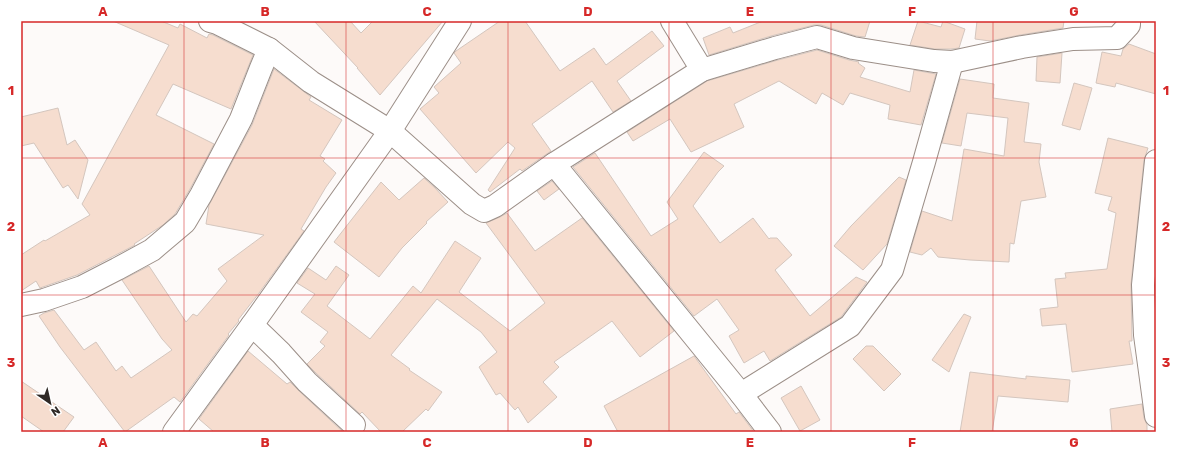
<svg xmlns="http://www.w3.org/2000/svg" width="1177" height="453" viewBox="0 0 1177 453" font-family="Rubik,sans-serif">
<rect width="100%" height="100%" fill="#fdfaf9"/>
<!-- building -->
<g fill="#f6ddcf" stroke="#d4c6be">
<polygon points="113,21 161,21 178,28 180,24 207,38 209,34 213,35 253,55 231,109 173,84 156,115 214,144 190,189 175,214 163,225 134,244 135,245 77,275 40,288 36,281 21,291 21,255 44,240 45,241 90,215 82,204 169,45"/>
<polygon points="314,21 350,21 361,33 373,21 443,21 380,95 357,68 358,68"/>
<polygon points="500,21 525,21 560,71 594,48 606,65 652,31 664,46 617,81 631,101 613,112 592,81 532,124 551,151 522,171 520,169 490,192 488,190 515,148 508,142 476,173 420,109 439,93 434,87 461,63 454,53 456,51"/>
<polygon points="763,21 870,21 865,37 856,36 821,25 814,25 771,36 709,55 703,38 730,27 733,33"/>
<polygon points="918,21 941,27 943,21 965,29 959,48 951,49 935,49 910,45"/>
<polygon points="977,21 1064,21 1063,28 1020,35 990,41 975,39"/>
<polygon points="1129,44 1156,54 1156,94 1116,83 1115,87 1096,83 1102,52 1121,56 1123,49"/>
<polygon points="817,50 849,60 859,62 858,63 865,68 860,77 910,92 914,70 936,74 921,125 888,119 890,105 850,93 843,105 822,93 816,104 779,81 734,104 744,127 691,152 670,119 633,141 627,132 707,81 778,60"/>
<polygon points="1062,53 1060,83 1036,81 1037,57"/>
<polygon points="274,69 311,97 309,100 342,120 320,156 325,159 323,161 336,173 326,187 301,229 304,231 259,293 238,320 239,321 228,334 229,335 180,402 174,397 125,432 60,347 39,316 44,313 54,310 84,350 96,342 116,371 122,366 131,378 172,350 162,339 122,280 149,266 186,322 193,314 197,316 227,281 218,269 264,235 206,224 209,205 252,125"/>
<polygon points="960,79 994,84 993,98 1029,103 1024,142 1041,144 1039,162 1046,197 1021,201 1014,244 1010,243 1009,262 970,260 938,257 931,248 922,255 910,252 922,211 952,221 964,149 1004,156 1008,118 967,113 961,146 942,143"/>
<polygon points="1074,83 1092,88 1080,130 1062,125"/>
<polygon points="58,108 67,145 75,140 88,160 78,199 68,185 63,188 34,143 21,146 21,117"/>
<polygon points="1108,138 1148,148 1144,160 1131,284 1132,341 1129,341 1133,364 1072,372 1066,324 1042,326 1040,309 1058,307 1055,279 1066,278 1065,273 1107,269 1116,213 1108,210 1112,197 1095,193"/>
<polygon points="704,152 724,166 718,172 693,206 720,243 753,218 769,239 770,238 777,238 792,255 775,270 810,316 856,277 867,282 841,317 770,361 764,351 744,363 729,336 739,330 717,299 694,316 573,167 595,153 651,236 678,219 667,202"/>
<polygon points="899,177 906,180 887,244 863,270 834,246 851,226"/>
<polygon points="424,178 435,188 448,202 426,222 427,223 402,248 379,277 334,242 381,182 399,200"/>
<polygon points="552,181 559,189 544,200 537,191"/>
<polygon points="507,213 535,251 582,218 674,331 640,357 612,321 554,362 559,367 543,382 557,397 528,423 518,407 515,410 500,393 496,395 479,367 497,352 481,332 437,299 391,355 410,369 409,370 442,392 428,411 426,409 402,432 381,432 362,412 360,414 316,373 307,364 325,346 320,342 328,332 301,312 315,294 297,283 308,268 326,280 336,266 349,275 327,306 370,339 413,286 421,293 455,241 481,258 459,292 510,331 545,303 486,223 500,217"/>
<polygon points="964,314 971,317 949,372 932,360"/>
<polygon points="866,346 873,346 901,374 884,391 853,359"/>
<polygon points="248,351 287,384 290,382 299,391 342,431 340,432 214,432 199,419"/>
<polygon points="694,356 736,414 739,412 754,432 618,432 604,406"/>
<polygon points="970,372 1026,379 1026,376 1070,380 1068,402 998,396 992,432 960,432"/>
<polygon points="21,381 74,417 63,432 44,432 21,416"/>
<polygon points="801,386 820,420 800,431 781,398"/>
<polygon points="1142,404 1144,418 1147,425 1147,432 1112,432 1110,409"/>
</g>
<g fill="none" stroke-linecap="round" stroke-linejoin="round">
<defs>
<g id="minor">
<polyline points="210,21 217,23 269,49 311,82 390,131 472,204 484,211 495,206 554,164 702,70 775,48 817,37 853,48 934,61 952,62 1022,47 1073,39 1117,38 1129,25 1129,21"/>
<polyline points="672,21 702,70"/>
<polyline points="1156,161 1143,285 1145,335 1156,416"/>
<polyline points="554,164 741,394 770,432"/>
<polyline points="21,305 44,300 82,287 117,269 152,250 185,222 201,195 241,119 261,68 269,49"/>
<polyline points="252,325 281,353 307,382 354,425"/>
<polyline points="741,394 850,326 892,270 924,162 952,62"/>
<polyline points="174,432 252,325 390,131 460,21"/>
</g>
</defs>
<!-- minor casing -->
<use href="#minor" stroke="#9c8f88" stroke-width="24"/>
<!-- minor -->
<use href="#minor" stroke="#fff" stroke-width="22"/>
</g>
<!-- grid -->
<path fill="none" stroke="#d62828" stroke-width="1" stroke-opacity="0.55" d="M184,21v411M346,21v411M508,21v411M669,21v411M831,21v411M993,21v411M21,158h1135M21,295h1135"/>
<!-- border -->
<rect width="1177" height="453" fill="none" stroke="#ffffff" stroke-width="44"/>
<!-- north arrow -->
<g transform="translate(50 403) rotate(146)" stroke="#ffffff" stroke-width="3" paint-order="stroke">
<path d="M0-3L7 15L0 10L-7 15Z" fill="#2f2926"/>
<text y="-6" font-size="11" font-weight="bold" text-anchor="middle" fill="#2f2926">N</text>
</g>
<rect x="22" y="22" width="1133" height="409" fill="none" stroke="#d62828" stroke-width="1.5"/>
<g font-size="13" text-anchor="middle" font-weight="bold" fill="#d62828">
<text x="103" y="16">A</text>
<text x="265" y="16">B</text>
<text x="427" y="16">C</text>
<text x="588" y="16">D</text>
<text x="750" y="16">E</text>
<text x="912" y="16">F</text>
<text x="1074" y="16">G</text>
<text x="11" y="95">1</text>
<text x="1166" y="95">1</text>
<text x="11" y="231">2</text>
<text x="1166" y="231">2</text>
<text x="11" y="367">3</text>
<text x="1166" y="367">3</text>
<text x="103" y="447">A</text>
<text x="265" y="447">B</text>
<text x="427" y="447">C</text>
<text x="588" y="447">D</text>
<text x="750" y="447">E</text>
<text x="912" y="447">F</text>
<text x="1074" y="447">G</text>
</g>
</svg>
